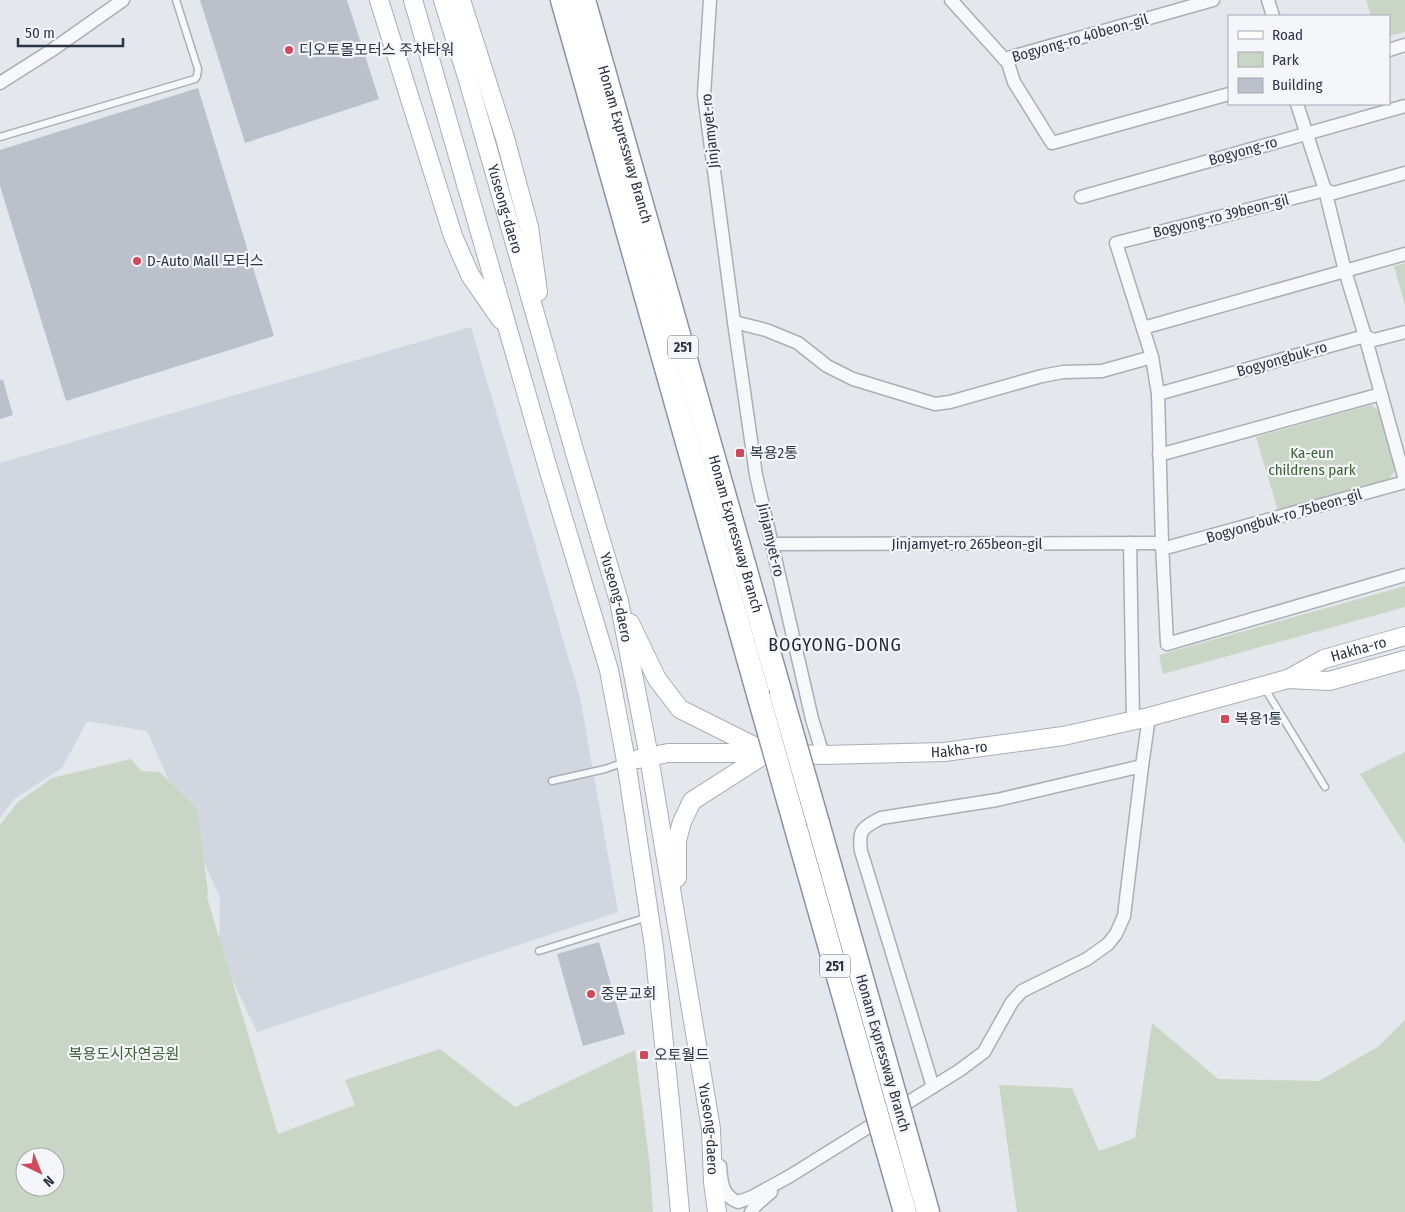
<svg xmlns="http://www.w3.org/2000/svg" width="1405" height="1212" viewBox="0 0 1405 1212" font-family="'Fira Sans Condensed','Noto Sans KR',sans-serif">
<rect width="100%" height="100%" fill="#e4e7ec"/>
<!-- built -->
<polygon fill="#d2d6de" points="471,327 580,697 618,912 257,1032 219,952 220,898 147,731 87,721 62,768 14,799 0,818 0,463"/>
<!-- green -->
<g fill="#c9d6c5" fill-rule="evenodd">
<polygon points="1366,0 1405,0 1405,32 1389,36 1389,16 1371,16"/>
<polygon points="1405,263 1405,305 1394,266"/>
<polygon points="1371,405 1379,411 1396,469 1389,479 1278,511 1256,437"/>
<polygon points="1405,586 1405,607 1163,674 1159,655"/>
<polygon points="1405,752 1405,844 1360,774"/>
<path d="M131,759l10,12 19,1 37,37 11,83 -1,5 71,237 77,-29 -10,-25 95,-31 75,58 120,-57 15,117 3,45h-653v-387l18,-23 34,-24zM25,1157h30v30h-30z"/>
<polygon points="1405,1020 1405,1212 1017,1212 999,1085 1072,1088 1099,1151 1135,1138 1152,1023 1218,1079 1319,1081 1379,1046"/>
</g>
<!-- building -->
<g fill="#bbc0ca">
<polygon points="200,0 347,0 379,99 245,143"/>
<polygon points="198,88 274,336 66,401 0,186 0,150"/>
<polygon points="0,380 3,380 13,415 0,419"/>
<polygon points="599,942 625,1034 583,1046 557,954"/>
</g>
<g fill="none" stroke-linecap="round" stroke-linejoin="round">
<defs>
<g id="lane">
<polyline points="0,137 195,79 197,76 198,69 176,0"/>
<polyline points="1264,687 1325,787"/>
<polyline points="552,781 605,769 625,762"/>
<polyline points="539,951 648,917"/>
</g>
<g id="street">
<polyline points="710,0 704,95 734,322 756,475 812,719 823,755"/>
<polyline points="951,0 1008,63 1014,82 1052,143 1229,94"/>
<polyline points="1268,0 1273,16"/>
<polyline points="1389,50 1405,45"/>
<polyline points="1004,59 1213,0"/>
<polyline points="0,83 52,50 123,0"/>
<polyline points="1297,104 1325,190 1345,271 1365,336 1405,480"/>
<polyline points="1405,173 1334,193 1325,190 1116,243 1152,357 1158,394 1162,543 1167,644 1405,575"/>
<polyline points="1081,197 1405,106"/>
<polyline points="734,322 766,330 798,343 827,366 853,379 935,404 950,402 1042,376 1063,372 1102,371 1152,357"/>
<polyline points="1143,328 1405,254"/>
<polyline points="1158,394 1365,336 1374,340 1405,332"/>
<polyline points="1159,455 1381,394"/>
<polyline points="1130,543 1133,721"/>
<polyline points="773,544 1162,543"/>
<polyline points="1162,549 1405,482"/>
<path d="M933,1087l-72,-236c-3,-21 1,-23 20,-33l116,-18 145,-34"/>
<path d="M720,1166c1,15 2,30 18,36l14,-5 38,-21 170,-106 24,-18 28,-50 10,-11 65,-32 21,-15 8,-10 8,-18 18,-150 7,-49"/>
<polyline points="751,1212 755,1206 771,1192"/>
</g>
<g id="secondary">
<polyline points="379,0 453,236 470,275 501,320"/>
<polyline points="413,0 547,465 609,670 626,761 654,947 671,1112 680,1212"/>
<path id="s1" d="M443,0l25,80 109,380 42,141 30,156 62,372 2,53 4,30"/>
<polyline points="461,0 505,138 529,227 538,292"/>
<polyline points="630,623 657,679 680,709 762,750"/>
<polyline points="1288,679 1329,681 1405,660"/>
<path id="s2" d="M638,759l30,-6h99l56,2 121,-3 119,-16 86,-19 139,-38 36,-20 81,-23"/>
<polyline points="677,878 677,840 682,822 692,801 767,753"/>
</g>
<g id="highway">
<polyline points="562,0 758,694"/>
<path id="s3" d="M584,0l197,694"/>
<polyline points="818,823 896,1098"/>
<polyline points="795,825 875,1107"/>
<polyline points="905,1130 928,1212"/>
<polyline points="884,1139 905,1212"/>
</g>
</defs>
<!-- lane casing -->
<use href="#lane" stroke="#a9aeb7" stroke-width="9"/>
<!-- street casing -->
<use href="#street" stroke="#a9aeb7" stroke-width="15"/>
<!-- secondary casing -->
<use href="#secondary" stroke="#a9aeb7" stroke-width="20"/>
<!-- highway casing -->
<use href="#highway" stroke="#8b94a3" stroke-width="25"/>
<!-- lane -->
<use href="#lane" stroke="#f7f8fa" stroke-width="6"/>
<!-- street -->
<use href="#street" stroke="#f7f8fa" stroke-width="12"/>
<!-- secondary -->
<use href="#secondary" stroke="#fff" stroke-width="18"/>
<!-- highway -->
<use href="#highway" stroke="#fff" stroke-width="22"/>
<defs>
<g id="highway-bridge">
<polyline points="758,694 795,825"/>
<polyline points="781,694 818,823"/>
<polyline points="896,1098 905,1130"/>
<polyline points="875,1107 884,1139"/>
</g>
</defs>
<!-- highway-bridge casing -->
<use href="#highway-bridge" stroke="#8b94a3" stroke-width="25" stroke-linecap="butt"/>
<!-- highway-bridge -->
<use href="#highway-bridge" stroke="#fff" stroke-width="22"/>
</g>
<!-- markers -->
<g fill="#d1495b" stroke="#f4f6f9" stroke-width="2">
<circle cx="289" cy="50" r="5"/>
<circle cx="137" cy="261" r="5"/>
<rect x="735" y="448" width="10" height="10" rx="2.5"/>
<rect x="1220" y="714" width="10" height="10" rx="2.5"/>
<circle cx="591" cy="994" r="5"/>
<rect x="639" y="1050" width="10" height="10" rx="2.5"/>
</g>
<g text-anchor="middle" stroke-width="4.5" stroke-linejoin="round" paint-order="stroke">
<!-- shield labels -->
<g fill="#f4f6f9" stroke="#676e7b" stroke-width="1">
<rect x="668" y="335.5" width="30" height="23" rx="4"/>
<rect x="820" y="954.5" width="30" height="23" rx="4"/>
</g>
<g font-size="14" font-weight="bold" fill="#2b3445">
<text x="683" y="352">251</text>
<text x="835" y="971">251</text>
</g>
<!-- street labels -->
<g font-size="15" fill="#2b3445" stroke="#f4f6f9">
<text transform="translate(1080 38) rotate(-16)" y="5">Bogyong-ro 40beon-gil</text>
<text transform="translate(710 131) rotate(-96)" y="5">Jinjamyet-ro</text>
<text dy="5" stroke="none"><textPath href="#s3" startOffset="150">Honam Expressway Branch</textPath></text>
<text transform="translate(1243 151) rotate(-16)" y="5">Bogyong-ro</text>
<text dy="5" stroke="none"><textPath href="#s1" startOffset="218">Yuseong-daero</textPath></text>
<text transform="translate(1221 216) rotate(-14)" y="5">Bogyong-ro 39beon-gil</text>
<text transform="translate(1282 359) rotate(-16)" y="5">Bogyongbuk-ro</text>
<text transform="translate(1284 516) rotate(-16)" y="5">Bogyongbuk-ro 75beon-gil</text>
<text dy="5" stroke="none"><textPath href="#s3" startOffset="555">Honam Expressway Branch</textPath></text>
<text transform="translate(771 540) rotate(77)" y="5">Jinjamyet-ro</text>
<text x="967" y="549">Jinjamyet-ro 265beon-gil</text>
<text dy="5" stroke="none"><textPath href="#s1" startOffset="622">Yuseong-daero</textPath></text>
<text dy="5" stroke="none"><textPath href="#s2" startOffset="736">Hakha-ro</textPath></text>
<text dy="5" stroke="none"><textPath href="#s2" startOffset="322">Hakha-ro</textPath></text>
<text transform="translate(883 1053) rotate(74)" y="5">Honam Expressway Branch</text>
<text dy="5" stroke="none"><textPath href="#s1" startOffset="1162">Yuseong-daero</textPath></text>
</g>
<!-- poi labels -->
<g font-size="15" fill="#2b3445" stroke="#f4f6f9" text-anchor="start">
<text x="299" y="55">디오토몰모터스 주차타워</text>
<text x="147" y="266">D-Auto Mall 모터스</text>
<text x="750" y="458">복용2통</text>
<text x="1235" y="724">복용1통</text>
<text x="601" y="999">중문교회</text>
<text x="654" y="1060">오토월드</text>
</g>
<!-- park labels -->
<g font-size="15" fill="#3f6138" stroke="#f4f6f9">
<text x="1312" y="458">Ka-eun<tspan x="1312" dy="17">childrens park</tspan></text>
<text x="124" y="1059">복용도시자연공원</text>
</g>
<!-- quarter labels -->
<g font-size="18" letter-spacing="1" fill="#1d2536" stroke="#f4f6f9">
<text x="835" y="651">BOGYONG-DONG</text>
</g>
</g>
<!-- legend -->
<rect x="1228" y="15" width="162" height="90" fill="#f4f6f9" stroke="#a4a8b1"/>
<rect x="1238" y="31" width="25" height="8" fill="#ffffff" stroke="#a4a8b1"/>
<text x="1272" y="40" font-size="15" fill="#2b3445">Road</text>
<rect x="1238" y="52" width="25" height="15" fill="#c9d6c5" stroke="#a4a8b1"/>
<text x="1272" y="65" font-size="15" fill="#2b3445">Park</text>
<rect x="1238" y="78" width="25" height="15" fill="#bbc0ca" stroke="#a4a8b1"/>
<text x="1272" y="90" font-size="15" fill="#2b3445">Building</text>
<!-- north arrow -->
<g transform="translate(40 1172) rotate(137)"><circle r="24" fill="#f4f6f9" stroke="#a4a8b1"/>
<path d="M0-4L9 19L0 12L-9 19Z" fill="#d1495b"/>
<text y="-8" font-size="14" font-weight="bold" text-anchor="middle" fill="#2b3445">N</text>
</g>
<!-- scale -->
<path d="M18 38v8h105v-8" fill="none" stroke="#2b3445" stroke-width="2.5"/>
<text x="25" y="38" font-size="15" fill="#2b3445" stroke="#f4f6f9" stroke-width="4" paint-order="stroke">50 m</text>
</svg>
